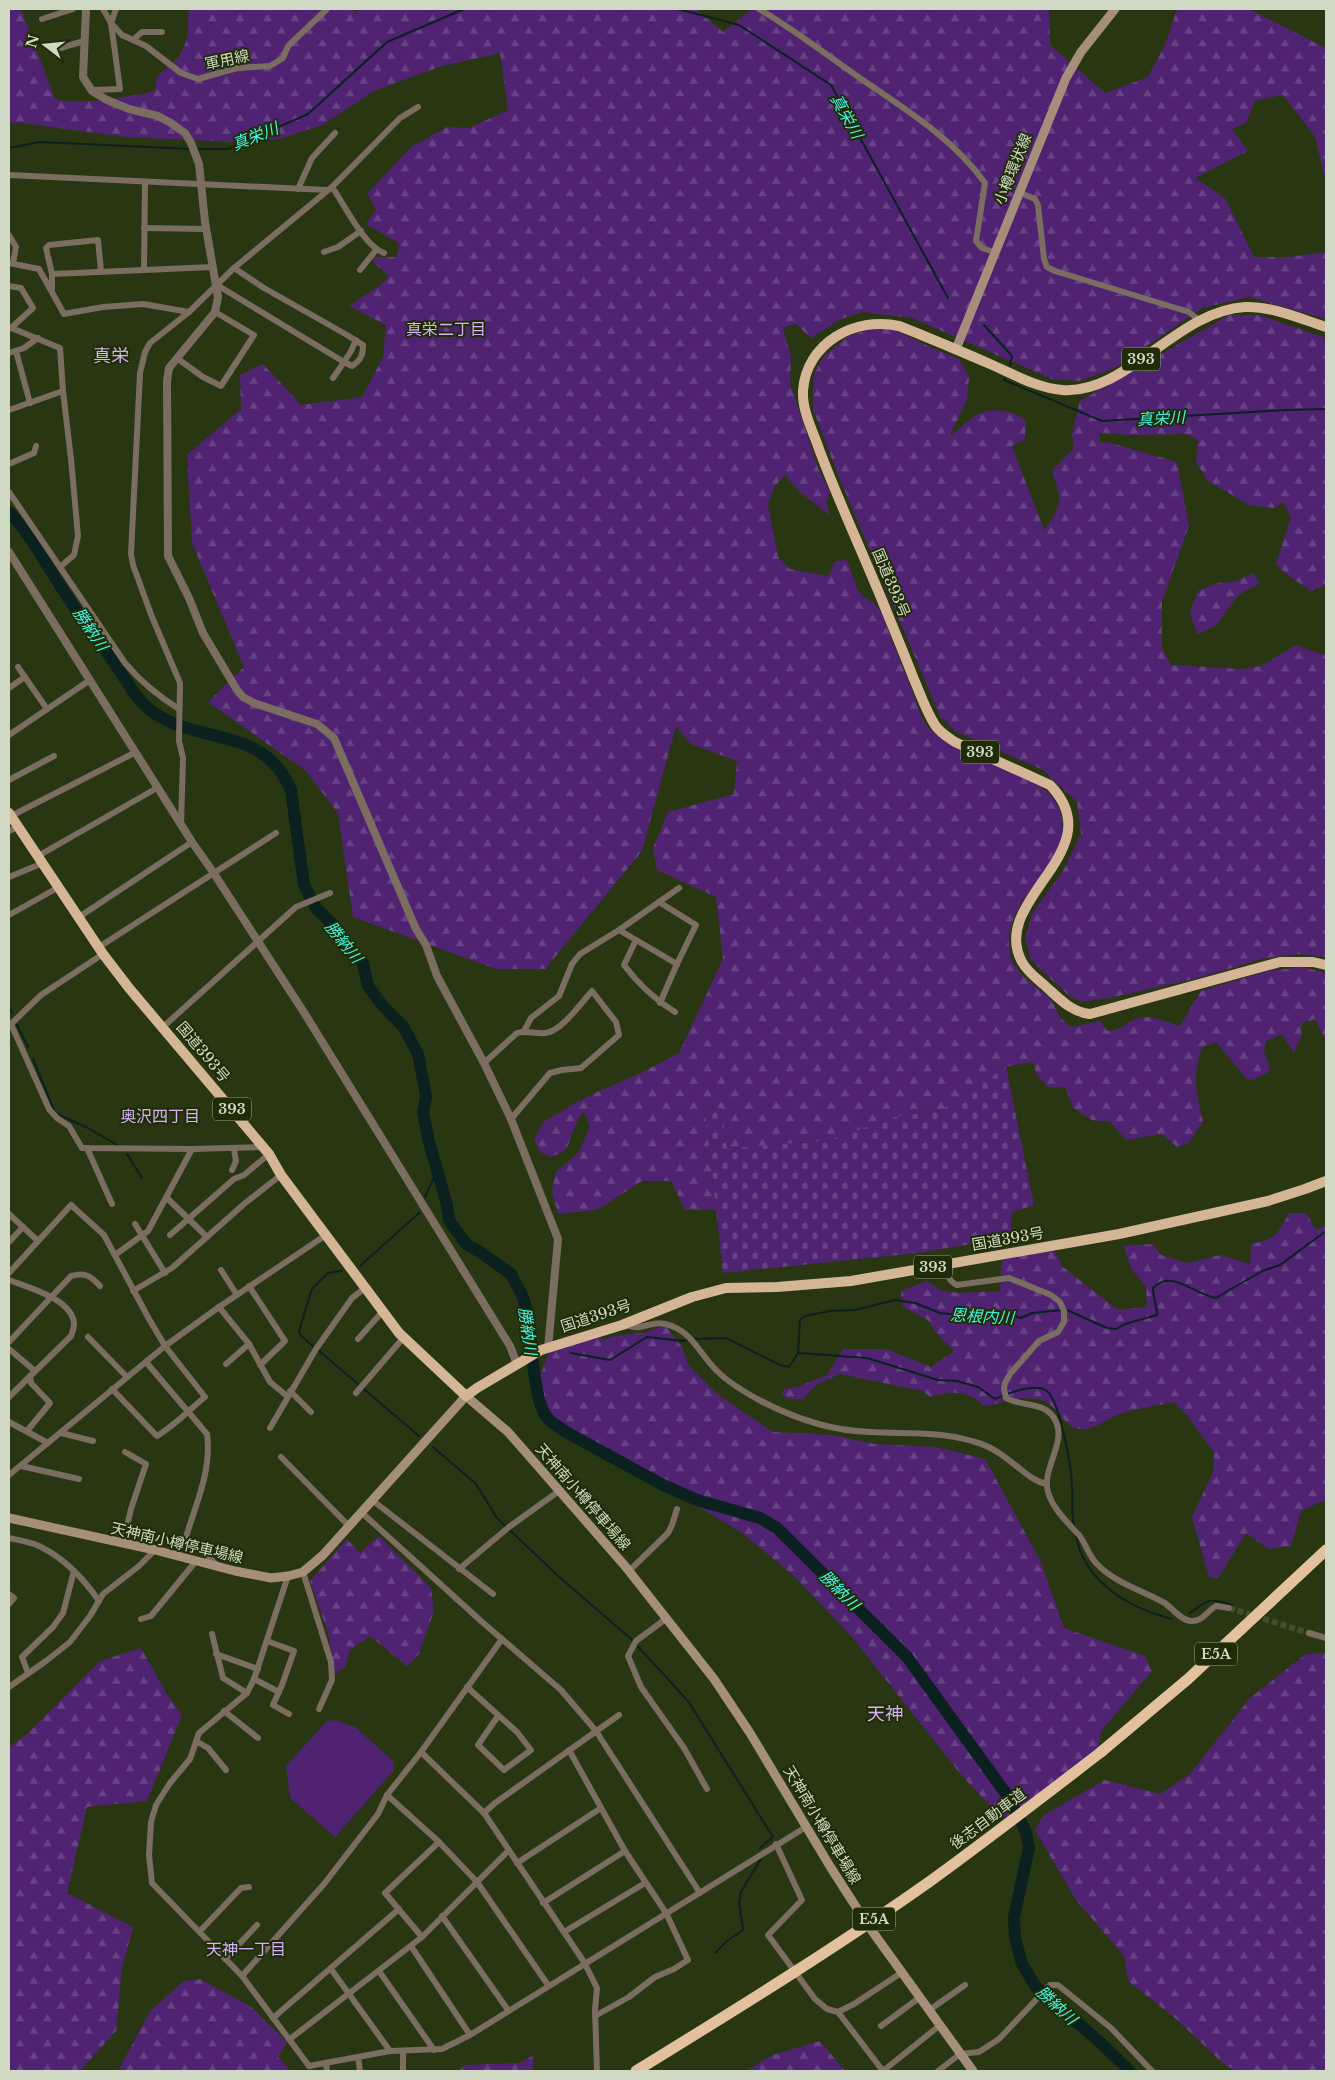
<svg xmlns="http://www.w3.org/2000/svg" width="1335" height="2080" viewBox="0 0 1335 2080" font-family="'Libre Baskerville','Noto Sans JP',serif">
<defs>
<pattern id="forest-firs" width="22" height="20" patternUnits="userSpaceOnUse" patternTransform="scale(1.25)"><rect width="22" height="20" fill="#4f2272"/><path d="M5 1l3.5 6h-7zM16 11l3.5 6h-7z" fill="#674284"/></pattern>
<pattern id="cemetery-stones" width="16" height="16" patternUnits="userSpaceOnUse" patternTransform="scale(1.25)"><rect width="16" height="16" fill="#4f2272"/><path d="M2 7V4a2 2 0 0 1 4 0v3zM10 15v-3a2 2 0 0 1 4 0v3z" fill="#674284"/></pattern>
</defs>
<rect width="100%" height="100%" fill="#293612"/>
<!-- forest -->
<g fill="url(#forest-firs)">
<path d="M9,9h12l34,90c27,7 72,-2 100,-8l2,-15 22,-19 8,-18 2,-30h166l-1,6 5,-6h337l27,23 29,-23h297l1,36 55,48 43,-16 17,-32 12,-36h72l77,39v134l-11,-45 -32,-42 -28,6 -9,22 -14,6 16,22 -53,27 30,20 29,59h35l37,-5v67l-77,-22 -47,11 -89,61 -34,12 -27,-2 -140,-61 -49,-6 -22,7 -30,19 -15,-14 -13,4 8,29 -1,26 28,85 12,24 -4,11 4,12 -29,-22 -16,-18 -10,11 -7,19 10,52 12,12 38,7 7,-15 12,-1 11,31 7,7 9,5 7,9c11,28 22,56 33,84 4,9 7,23 14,31 29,33 112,40 130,79 24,55 -53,86 -49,139 1,7 2,15 6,21 9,14 25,22 36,34 4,5 5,11 9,17 3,3 7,7 11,10l30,-6 6,10c16,-1 16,-7 29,-12 13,-6 31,4 44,7l21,-35 67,-20 34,-4 24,6v68l-11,-22 -13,4 -1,13 -7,17 -12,-19 -16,7 -2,10 6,17 -2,4 -15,8 -6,-1 -31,-37 -14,5c-10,29 -6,45 1,74l-14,22 -12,4 -15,-13 -36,6 -16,-18 -18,-2 -19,-12 -8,-21 -16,1 -12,-13 -4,-13 -27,5 -65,43 -41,6 -73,25 -100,7 -6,-40 -16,1 11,101h-31l-14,-29h-29l-45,29 -39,4 -6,-23 4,-19 23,-20 11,-26 -6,-14 -6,7 -12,31 -15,7 -11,-5 -6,-13 10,-17 28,-17 23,-12 46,-20 38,-20 44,-94 -7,-62 -59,-27 -4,-22 15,-36 66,-18 3,-33 -46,-17 -15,-18 -34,125 -97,118h-49l-143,-52 -15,-104 -32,-42 -98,-69 36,-35 -52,-124 -5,-88 54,-46 -1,-34 23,-11 38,41 61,-8 21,-40 3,-32 -37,-19 33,-22 7,-8 -16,-14v-5h23l4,-13 -34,-20 10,-15 -9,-15 44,-47 36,-20 22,1 39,-18 -8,-57 -61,14 -65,24 -52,34 -43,14 -49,3 -104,-5 -105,-14h-12z"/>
<path d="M1229,315h30l67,23v247l-15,6 -25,-17 -10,-10 15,-47 -8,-15 -9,6 -25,-3 -41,-24 -12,-19 2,-22 -12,-6 -55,1 -31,-2v10l7,-1 70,20 12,64 -27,75v47l9,17 71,4 19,-3 35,-21 24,9h6v303l-27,-3 -34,4 -67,20 -84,19 -32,5 -15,-8 -36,-34 -6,-22 7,-24 32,-45 17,-35 -4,-32 -34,-32 -88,-39 -15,-15 -102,-241 -25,-66 1,-35 10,-18 23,-19 26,-9 22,2 33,16 31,13 10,19 -2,22 -17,35c11,-6 21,-19 33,-23 14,-4 34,-1 43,10l-1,17 -13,7 32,84c19,-25 18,-30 8,-59l22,-23 -2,-14 8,-33z"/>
<path d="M1254,573l5,11c-7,4 -18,8 -23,14 -16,19 -12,27 -39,36l-7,-21 8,-22 20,-8 19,-2z"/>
<path d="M1289,1213h17l10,17 10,-5v277l-4,-1 -21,10 -10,35 -22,3 -23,-16 -28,45 -9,-1 -17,-60 21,-45 1,-19 -28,-39 -12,-12c-18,4 -43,7 -59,14 -12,5 -22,15 -36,13 -15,-3 -22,-23 -35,-28 -20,-8 -41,3 -60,5 -18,-17 -32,-15 -54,-9l-7,-6 -83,-17 -24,11 -13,14h-11l-10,-3 2,-7 13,-2 30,-12 16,-26h43l45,18 23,-16 -17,-17 -9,-14 -25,-13 -2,-16 26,-10 13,9 20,3 40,-2 1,-24 2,-8 51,-8 9,16 55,43 29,-3 -1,-20 -16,-20 -6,-21 29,-2 8,11 27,8 32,-8 30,9 1,-20c25,-5 26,-9 38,-31z"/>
<polygon points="665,1325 682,1347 689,1366 717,1394 773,1432 832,1435 874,1444 937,1447 985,1459 1040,1560 1064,1628 1145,1656 1152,1671 1101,1731 1098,1749 1009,1819 1001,1817 963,1777 852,1637 794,1576 741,1532 618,1459 600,1450 557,1421 540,1395 541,1373 552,1346 568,1335 604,1339 619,1335 643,1333"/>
<polygon points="379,1536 431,1588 434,1611 419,1654 407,1666 370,1636 350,1650 345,1667 335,1674 328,1633 310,1581 347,1539 360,1553"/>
<polygon points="141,1648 168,1696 182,1715 147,1801 87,1807 67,1893 133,1927 122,1968 116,2031 80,2071 9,2071 9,1747 26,1735 100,1661"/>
<polygon points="1326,1653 1326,2071 1239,2071 1226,2066 1175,2018 1128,1981 1124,1956 1076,1900 1035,1830 1044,1815 1105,1780 1160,1794 1190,1774 1250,1698 1306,1654"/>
<polygon points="200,1979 250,2006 287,2042 278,2057 290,2070 289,2071 118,2071 150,2011 184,1981"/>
<polygon points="820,2041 845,2071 746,2071 772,2055"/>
<polygon points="534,2055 532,2071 459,2071 464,2065 520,2063"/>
</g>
<!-- cemetery -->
<polygon fill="url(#cemetery-stones)" points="1006,1067 1034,1205 1011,1213 1012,1237 918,1253 723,1273 705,1109 721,1108 727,1148 827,1141 895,1117 941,1110"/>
<!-- park -->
<polygon fill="#4f2272" points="334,1720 355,1727 393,1761 394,1770 335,1837 290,1798 286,1766 327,1721"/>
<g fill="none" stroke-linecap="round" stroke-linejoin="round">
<!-- stream -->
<g stroke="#0a211f" stroke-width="2">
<polyline points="678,9 739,25 831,85 948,298"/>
<polyline points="9,148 40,142 192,149"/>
<polyline points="196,149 229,149 308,114 387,42 464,9"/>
<polyline points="984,325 1012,356 1010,365"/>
<polyline points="1005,378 1004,380 1102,421 1284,410 1326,409"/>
<polyline points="9,1006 12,1013"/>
<polyline points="17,1025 28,1047"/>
<polyline points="33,1059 54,1110 59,1115 88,1128 119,1146"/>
<polyline points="127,1154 142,1178"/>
<polyline points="425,1197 438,1169"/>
<polyline points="360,1266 419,1213"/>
<path d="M1067,1310l40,18 9,1 9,-5 32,-9c0,-10 -4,-17 -4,-27 19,-20 41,7 63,10l46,-27 18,-6 46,-34"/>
<polyline points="693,1339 726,1338 780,1365 789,1367 798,1353 800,1320 805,1316 830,1311 855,1310 895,1300 915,1303 940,1313 968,1316 1006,1314 1021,1318 1032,1313 1062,1310"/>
<polyline points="531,1344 537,1342"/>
<polyline points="314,1347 301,1336 299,1331 312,1289 328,1273 341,1271"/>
<polyline points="318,1350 419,1436"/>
<polyline points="571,1353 610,1360 647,1337 683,1341 688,1340"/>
<path d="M798,1353l69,5 71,22 19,1 21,6 17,12c12,-5 40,-17 52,-8 13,11 25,78 25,96 1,13 -1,25 2,39"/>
<polyline points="433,1447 476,1484 497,1518 557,1575 630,1638 688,1701 773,1837 760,1848"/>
<path d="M1076,1535c8,47 53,73 96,84"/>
<path d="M1190,1613c17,-13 20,-16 42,-8"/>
<polyline points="715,1953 727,1941 743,1930 739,1902 741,1892 762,1857"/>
</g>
<!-- river -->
<path stroke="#0a211f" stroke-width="12" d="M9,512c24,25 40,58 60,87 14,22 31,43 46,65 11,15 19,33 34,45 48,38 113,14 142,81l13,95 12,23 18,18 10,19 19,18 5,23 15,20 20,20 15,28 8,42 -3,17 6,29 18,63 2,15 17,24 14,8 31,22 11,21 6,18 6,60 5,27 5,13 6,8 16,11 95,52 36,16 63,18 17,10 130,129 100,138 19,37 3,16 -15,69 1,21 7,26 14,23 66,57 28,27"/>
<!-- minor-tunnel -->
<polyline stroke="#424e2d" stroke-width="6" stroke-dasharray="6 3" stroke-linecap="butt" points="1229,1608 1309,1633"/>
<!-- minor -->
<g stroke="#7b6d60" stroke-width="6">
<polyline points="103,9 111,23 122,35 146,46 181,73 198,79 237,68 270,66 283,58 288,46 327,9"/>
<path d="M759,9c34,20 65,44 98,67 46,32 95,61 128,107l-9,58 6,7 12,4"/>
<polyline points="42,19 73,9"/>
<polyline points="133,40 142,32 162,32"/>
<polyline points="57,49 84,41"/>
<polyline points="92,90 120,89 111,23 116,9"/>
<polyline points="9,175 327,190"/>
<path d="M332,187c13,18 31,58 52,66"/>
<polyline points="298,189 312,158 335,133"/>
<polyline points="1018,192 1035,199 1038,205 1044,259 1047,267 1055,271 1189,312 1200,321"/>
<polyline points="144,228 206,229"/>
<polyline points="9,235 16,247 13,263"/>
<polyline points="324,252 338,247 361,231"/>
<polyline points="9,263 39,269 64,314 103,307 143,304 189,312"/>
<path d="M234,268l30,20 83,47 16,10c0,10 -2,15 -11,21l-8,-4 7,-11 5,-11"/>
<polyline points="144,269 145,183"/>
<polyline points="360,270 376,250"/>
<polyline points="52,274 213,267"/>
<polyline points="217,285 344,362 333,378"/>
<polyline points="9,286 21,288 33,308 11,328"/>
<polyline points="52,289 52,274 46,248 49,245 98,240 101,271"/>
<polyline points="9,327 60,348 63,391 71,459 78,536 74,555 60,567"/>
<polyline points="16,351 30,403"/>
<polyline points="9,353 24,348 38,338"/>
<polyline points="178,359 203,377 221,386 254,335 215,312"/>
<polyline points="9,410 63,391"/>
<polyline points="9,464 34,453 36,446"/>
<path d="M9,492l116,171c16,19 33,33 54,46"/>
<polyline points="18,667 47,709"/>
<polyline points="9,688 25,677"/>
<polyline points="9,735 90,680"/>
<polyline points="9,780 54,756"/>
<polyline points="11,816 136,752"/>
<polyline points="181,825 183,758 179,741 180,683 152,617 133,565 131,554 140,373 145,352 150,343 189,312 234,268 332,187 400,118 418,107"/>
<polyline points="9,831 18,827"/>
<polyline points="38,856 157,788"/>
<polyline points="9,877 43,863"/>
<polyline points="659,902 696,925 677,964 660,1003"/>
<polyline points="9,915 59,887"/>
<polyline points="79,917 192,842"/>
<polyline points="619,930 677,964"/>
<path d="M636,940l-12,25c15,20 30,34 51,47"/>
<polyline points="99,947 276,833"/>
<polyline points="11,1024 49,1109 57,1118 69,1126 82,1148 192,1149 263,1147"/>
<polyline points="9,1026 41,995 103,954"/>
<polyline points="163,1027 296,907 330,893"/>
<polyline points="524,1031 531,1018 559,996 572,964 580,954 619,930 679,888"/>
<path d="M484,1063l33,-30c10,-3 18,1 28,0 16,-1 36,-30 47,-42l24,31 3,13 -38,33 -19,2 -12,3 -39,46"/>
<polyline points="87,1148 112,1204"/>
<polyline points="232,1170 236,1161 234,1149"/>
<polyline points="167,1198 207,1237"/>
<polyline points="9,1214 38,1241"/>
<polyline points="135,1224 165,1273"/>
<polyline points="170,1235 234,1179 244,1175 269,1154"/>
<polyline points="9,1242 23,1227"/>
<polyline points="115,1255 148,1231 192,1149"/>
<path d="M945,1265c2,8 3,16 12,20l52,-7 42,17 9,7 4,9v11l-6,10 -19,9 -29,33 -5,9 -1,6 2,9c16,9 37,3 48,20 15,23 -13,50 -6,74 5,17 19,30 31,43 7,9 10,21 18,29 18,19 44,26 66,38 9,5 18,19 28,19 11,1 16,-10 25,-15l13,2"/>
<polyline points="221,1270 237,1295"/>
<path d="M9,1273l62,-68 33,30 45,84 16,27 40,51c-16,13 -30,28 -48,39l-45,-47"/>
<path d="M9,1280c18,7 64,19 65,44 0,4 -2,9 -3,12l-62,61"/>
<polyline points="249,1286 285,1341 260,1365"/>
<polyline points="133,1291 172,1268 244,1204 281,1175"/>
<polyline points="219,1307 249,1344 270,1382 287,1396"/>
<path d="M624,1325c5,1 11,3 15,2 13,-2 19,-7 33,-1 21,8 30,31 45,45 12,12 29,22 44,30 33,17 72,30 109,31 34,2 69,-1 102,9 12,3 24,9 34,17 13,9 25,23 41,26"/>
<polyline points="88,1337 127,1377"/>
<polyline points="358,1339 383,1311"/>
<path d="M9,1342l62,-66c14,-4 20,0 29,10"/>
<polyline points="9,1349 35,1371"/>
<path d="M146,1362l61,72c5,35 -11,70 -21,103l32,29"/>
<polyline points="226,1364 249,1344"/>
<polyline points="290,1391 311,1412"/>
<polyline points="356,1393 404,1337"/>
<polyline points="9,1422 48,1443"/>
<polyline points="270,1428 316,1349 352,1298 365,1288"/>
<polyline points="27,1431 50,1403 31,1383 30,1376"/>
<polyline points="61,1433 93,1441"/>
<polyline points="281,1457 349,1526"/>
<polyline points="21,1466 79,1479"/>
<polyline points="9,1475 165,1346 219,1307 326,1235"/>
<polyline points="372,1500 493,1594"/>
<polyline points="361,1512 481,1621 561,1690 596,1731 700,1893"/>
<path d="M9,1538c9,2 21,4 30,8 25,12 45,33 60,55"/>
<polyline points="123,1543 131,1509 146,1464 125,1452"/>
<polyline points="459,1569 509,1527 559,1491"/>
<polyline points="629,1571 668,1533 672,1525 677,1509"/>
<polyline points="303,1572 331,1662 332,1680 319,1709"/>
<polyline points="288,1576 254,1679 247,1693 199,1733 190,1759 170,1783 156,1805 151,1822 149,1855 152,1883 242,1976 309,2066"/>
<polyline points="9,1594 14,1598 9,1604"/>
<polyline points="667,1618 636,1641 628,1656 641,1687 684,1748 707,1789"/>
<polyline points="141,1619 151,1616 196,1561"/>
<polyline points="1309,1633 1326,1638"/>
<polyline points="212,1634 223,1678 247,1693"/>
<polyline points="267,1641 294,1651 282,1685 273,1705 289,1714"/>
<polyline points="216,1654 258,1669"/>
<polyline points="28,1673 22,1657 53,1627 63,1613 74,1571"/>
<polyline points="254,1679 279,1692"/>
<polyline points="9,1687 46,1661 70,1642 90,1616 103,1594 139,1566 155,1550"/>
<polyline points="467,1687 517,1732 531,1750 504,1770 478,1745 498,1716"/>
<polyline points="224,1711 258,1738"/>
<polyline points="196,1741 208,1748 226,1770"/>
<polyline points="569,1750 625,1851 666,1913 688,1960 674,1969 655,1977 629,1997 595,2016"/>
<polyline points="421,1752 484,1813 584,1962 597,1988 595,2010 597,2071"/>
<polyline points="387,1795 439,1842 477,1882 548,1985"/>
<polyline points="484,1813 495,1803 619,1715"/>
<polyline points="776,1844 802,1900 768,1935 815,1999 827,2009 838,2012 854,2004 901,1973"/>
<polyline points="517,1863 601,1808"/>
<polyline points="543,1903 625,1851"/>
<polyline points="442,1916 508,2010"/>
<polyline points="200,1931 241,1888 249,1887"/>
<polyline points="564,1932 645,1883"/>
<polyline points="422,1937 385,1893 439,1842"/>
<polyline points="411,1946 470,2035"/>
<polyline points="225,1959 257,1925"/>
<polyline points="331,1969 390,2051"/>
<polyline points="379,1971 434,2050"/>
<polyline points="242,1976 324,1884 378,1814 387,1795 421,1752 502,1639"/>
<polyline points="928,2011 965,1985"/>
<polyline points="838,2012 883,2071 939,2026"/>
<polyline points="273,2018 399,1909"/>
<polyline points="881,2026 919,1998"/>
<polyline points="290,2039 422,1937 509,1850"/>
<polyline points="403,2051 403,2071"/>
<polyline points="358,2057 360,2071"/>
<polyline points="326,2063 327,2071"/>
<polyline points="309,2066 390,2051 442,2049 470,2035 806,1827"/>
<polyline points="938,2071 960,2054 979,2052 999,2039 1050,1985 1058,1985 1111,2028 1152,2071"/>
</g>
<!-- tertiary -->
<g stroke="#7b6d60" stroke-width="8">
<polyline points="86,9 83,77 92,91 107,100 129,109 158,116 171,123 185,133 191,143 199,164 205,222 218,297 215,312 169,368 167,381 168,556 189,598 203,633 237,690 243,697 254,703 317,724 334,738 416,929 426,945 437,976 484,1063 511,1119 558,1239 548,1348"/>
<polyline points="9,552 192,842 213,872 305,1014 510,1346 517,1364"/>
</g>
<!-- secondary -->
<g stroke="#a58f7a" stroke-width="9">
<polyline points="956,349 1066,78 1081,52 1115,9"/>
<polyline points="9,1518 155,1550 235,1571 271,1578 288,1576 303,1572 323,1555 466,1396 508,1432 625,1566 714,1679 750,1733 831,1868 867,1924 973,2071"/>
</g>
<!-- trunk -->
<g stroke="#d4b596" stroke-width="10">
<path d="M1326,327c-25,-8 -54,-21 -81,-20 -69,4 -118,88 -183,83 -25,-2 -49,-16 -72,-26 -30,-13 -60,-26 -91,-38 -44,-10 -93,17 -96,65 -1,20 10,40 16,58 19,51 42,100 63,151 10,25 21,51 31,77 7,16 13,34 22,48 5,8 13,12 20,17l95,43c64,66 -62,114 -28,177 5,9 14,16 21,22 15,13 27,28 47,30l190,-52h33l13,3"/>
<polyline points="9,813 103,954 129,988 269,1154 281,1175 399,1333 466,1396 477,1388 541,1350 622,1325 692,1297 726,1288 777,1287 851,1281 1119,1234 1268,1201 1305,1189 1326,1181"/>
</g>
<!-- motorway -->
<polyline stroke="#e3c19f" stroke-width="11" points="1101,1752 1188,1679 1326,1550"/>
<!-- motorway-bridge -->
<path stroke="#e3c19f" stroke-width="11" d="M636,2071c99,-61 198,-122 293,-189 58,-42 115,-86 172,-130"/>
</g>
<g text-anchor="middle" stroke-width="4" stroke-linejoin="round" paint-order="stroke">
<!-- shield labels -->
<g fill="#1f2c07" stroke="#9ba58b" stroke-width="1">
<rect x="1122" y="347.5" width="38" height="23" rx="4"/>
<rect x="961" y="740.5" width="38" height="23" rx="4"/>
<rect x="213" y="1097.5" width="38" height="23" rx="4"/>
<rect x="914" y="1255.5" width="38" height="23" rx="4"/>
<rect x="1195" y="1642.5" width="42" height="23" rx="4"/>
<rect x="853" y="1907.5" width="42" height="23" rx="4"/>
</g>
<g font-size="14" font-weight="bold" fill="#d0d9c4">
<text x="1141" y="364">393</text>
<text x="980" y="757">393</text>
<text x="232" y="1114">393</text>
<text x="933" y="1272">393</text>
<text x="1216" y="1659">E5A</text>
<text x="874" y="1924">E5A</text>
</g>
<!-- street labels -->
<g font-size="15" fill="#d0d9c4" stroke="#1f2c07">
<text transform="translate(227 60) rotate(-12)" y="5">軍用線</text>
<text transform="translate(1013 169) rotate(-68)" y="5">小樽環状線</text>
<text transform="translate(891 583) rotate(67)" y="5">国道393号</text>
<text transform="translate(203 1052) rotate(50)" y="5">国道393号</text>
<text transform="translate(1008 1239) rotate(-10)" y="5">国道393号</text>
<text transform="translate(596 1316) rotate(-18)" y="5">国道393号</text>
<text transform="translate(583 1497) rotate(49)" y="5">天神南小樽停車場線</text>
<text transform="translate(177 1543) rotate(13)" y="5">天神南小樽停車場線</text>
<text transform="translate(988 1819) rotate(-37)" y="5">後志自動車道</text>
<text transform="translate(822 1825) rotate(59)" y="5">天神南小樽停車場線</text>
</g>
<!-- water labels -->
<g font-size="16" font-style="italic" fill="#45f5e6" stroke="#1f2c07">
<text transform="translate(847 116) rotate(61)" y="6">真栄川</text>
<text transform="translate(255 136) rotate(-22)" y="6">真栄川</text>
<text transform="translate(1161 418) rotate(-3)" y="6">真栄川</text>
<text transform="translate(91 629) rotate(56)" y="6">勝納川</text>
<text transform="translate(344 942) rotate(51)" y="6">勝納川</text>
<text transform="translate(982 1316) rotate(3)" y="6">恩根内川</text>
<text transform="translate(528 1331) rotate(82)" y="6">勝納川</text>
<text transform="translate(840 1590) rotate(45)" y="6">勝納川</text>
<text transform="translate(1057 2005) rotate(43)" y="6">勝納川</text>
</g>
<!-- neighbourhood labels -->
<g font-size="16" fill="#d3b2f6" stroke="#1f2c07">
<text x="446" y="335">真栄二丁目</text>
<text x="160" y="1122">奥沢四丁目</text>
<text x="246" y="1955">天神一丁目</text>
</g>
<!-- quarter labels -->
<g font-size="18" fill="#d3b2f6" stroke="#1f2c07">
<text x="111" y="362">真栄</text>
<text x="885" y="1720">天神</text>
</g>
</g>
<!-- border -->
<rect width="1335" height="2080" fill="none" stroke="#d0d9c4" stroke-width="20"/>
<!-- north arrow -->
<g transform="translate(45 45) rotate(286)" stroke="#1f2c07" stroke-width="4" paint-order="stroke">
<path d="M0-4L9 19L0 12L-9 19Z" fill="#d0d9c4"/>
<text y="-8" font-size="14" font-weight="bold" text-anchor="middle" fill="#d0d9c4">N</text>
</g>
</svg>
